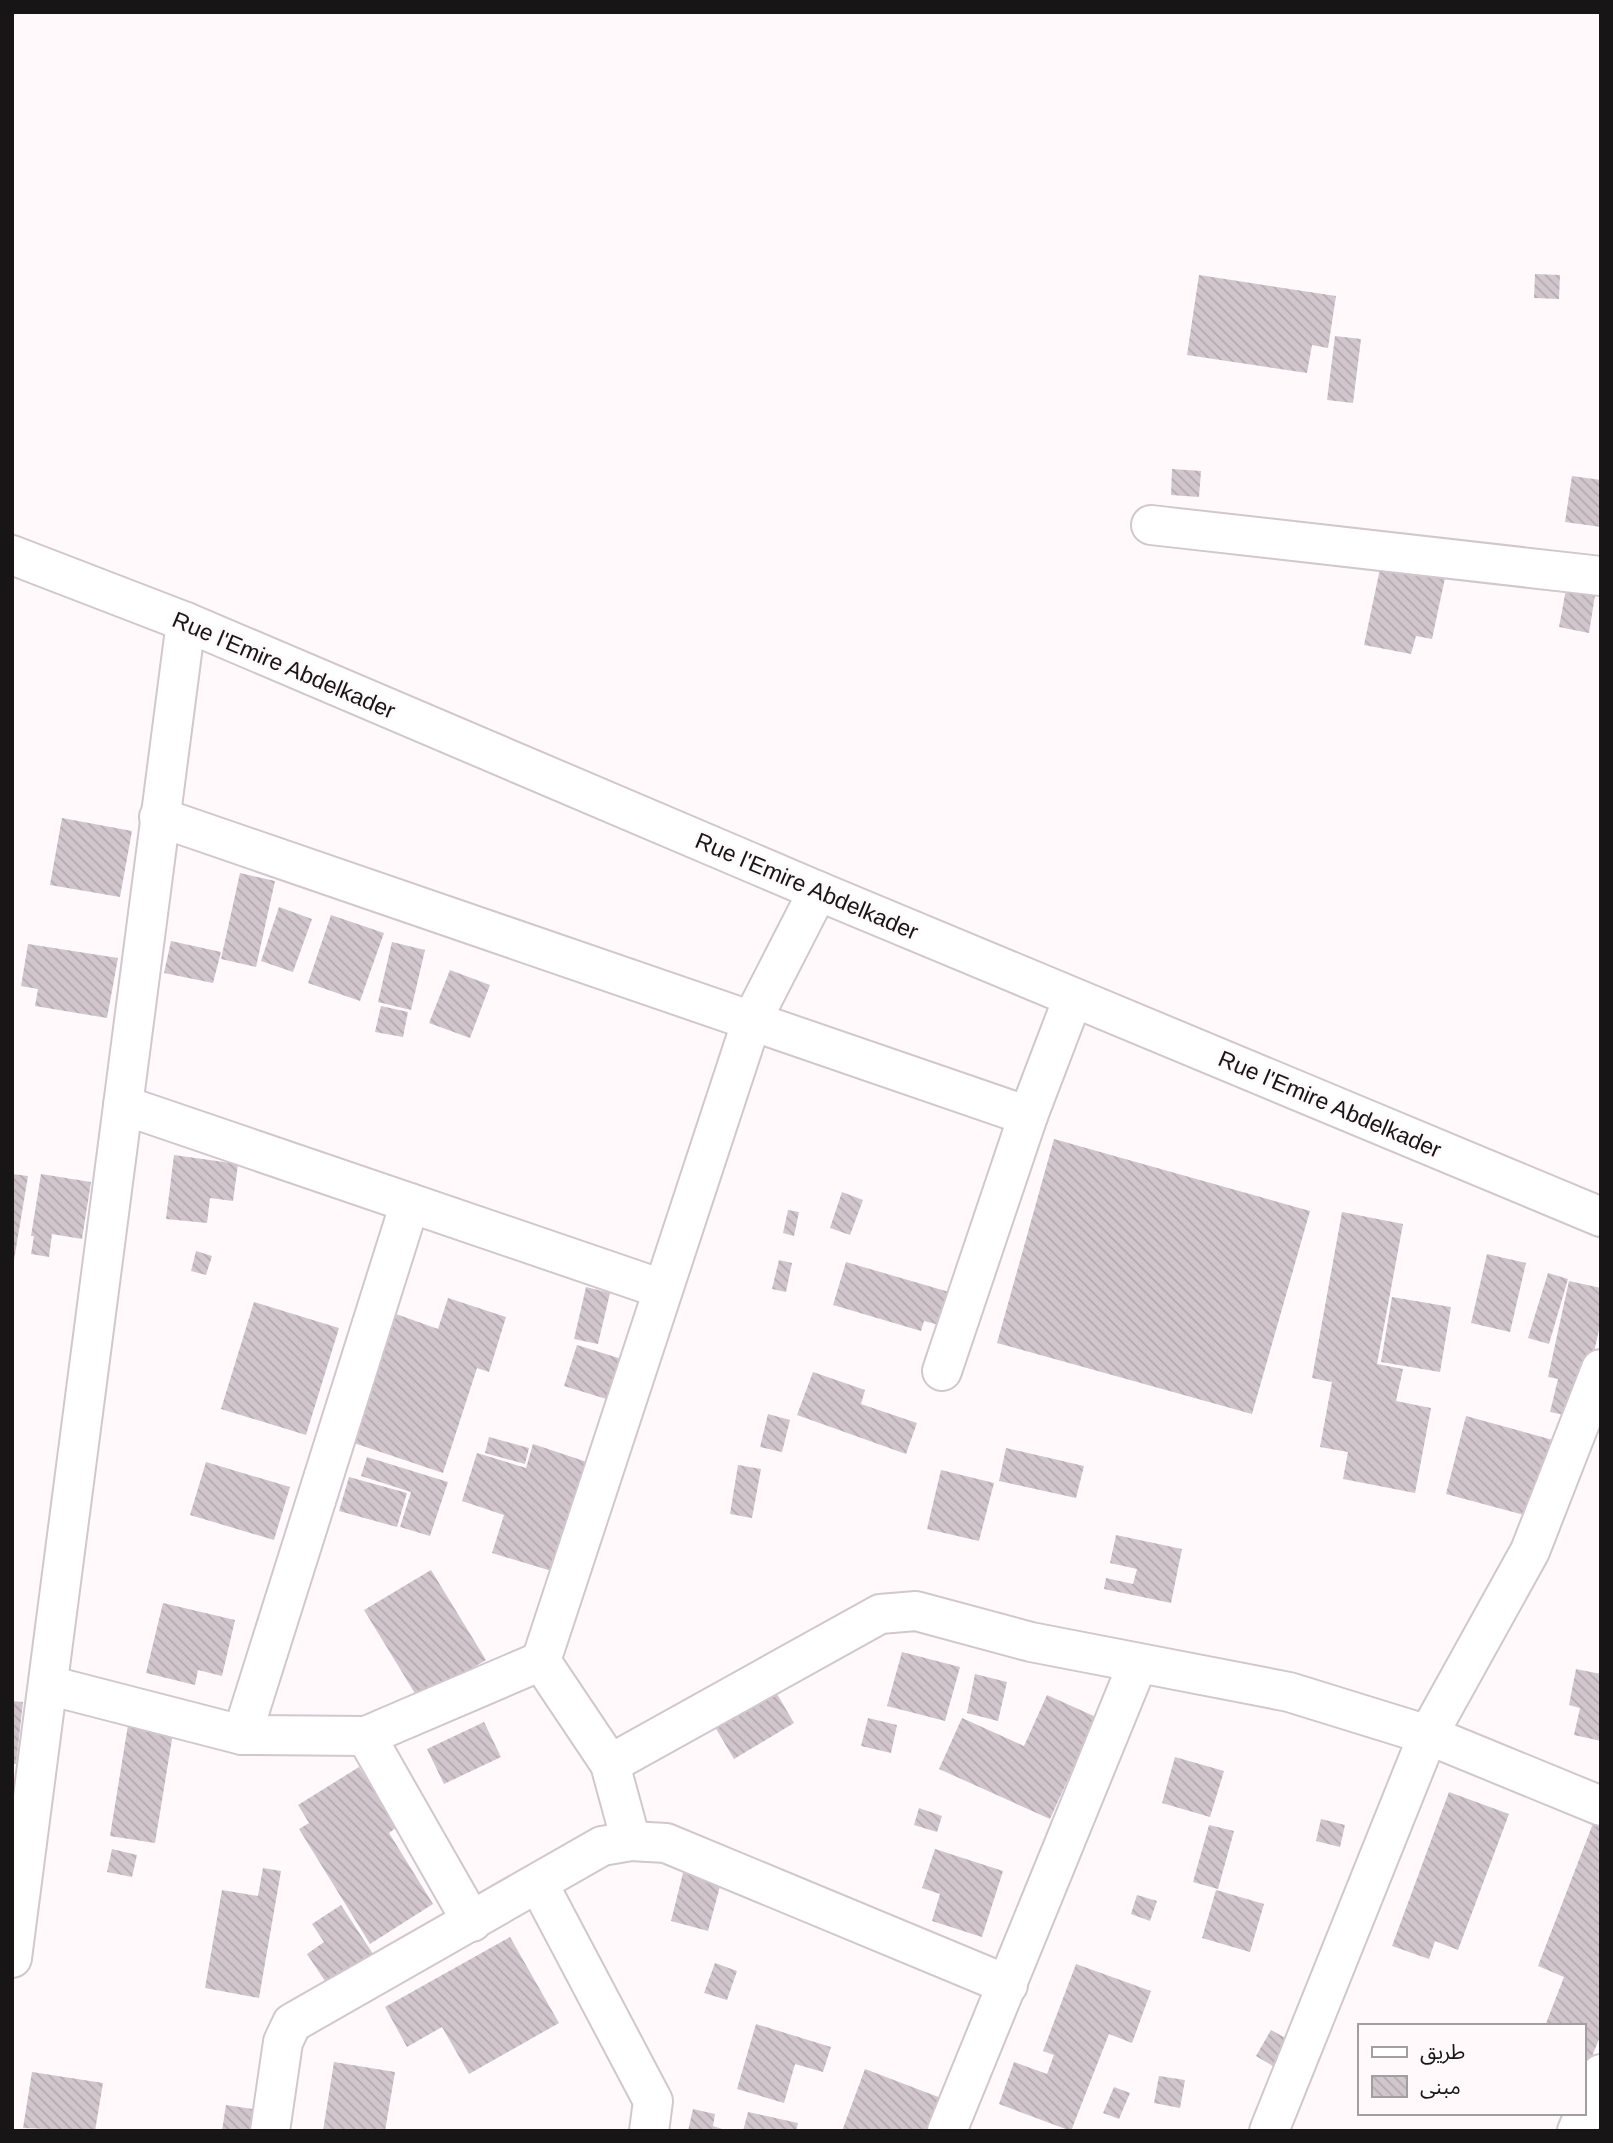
<svg xmlns="http://www.w3.org/2000/svg" width="1613" height="2143" viewBox="0 0 1613 2143" font-family="Helvetica,'Noto Sans Arabic',sans-serif">
<defs>
<pattern id="building-back-hatch" width="6" height="6" patternUnits="userSpaceOnUse" patternTransform="scale(1.75)"><rect width="6" height="6" fill="#d1c6cc"/><path d="M-1 5l2 2M0 0l6 6M5-1l2 2" fill="none" stroke="#b3a9ae"/></pattern>
</defs>
<rect width="100%" height="100%" fill="#fff9fc"/>
<!-- building -->
<g fill="url(#building-back-hatch)">
<polygon points="1535,274 1560,275 1559,299 1534,298"/>
<polygon points="1199,275 1336,296 1328,348 1312,345 1307,373 1187,355"/>
<polygon points="1335,336 1361,339 1353,403 1327,400"/>
<polygon points="1172,469 1201,471 1199,497 1171,495"/>
<polygon points="1572,476 1601,480 1601,527 1565,522"/>
<polygon points="1381,564 1445,578 1432,639 1416,636 1411,654 1364,645"/>
<polygon points="1567,584 1596,589 1589,633 1559,627"/>
<polygon points="62,818 132,831 120,897 50,885"/>
<polygon points="240,873 275,881 256,967 221,959"/>
<polygon points="279,907 312,919 293,972 261,961"/>
<polygon points="331,915 384,933 360,1001 308,983"/>
<polygon points="171,941 221,952 213,983 164,973"/>
<polygon points="392,942 425,950 411,1010 378,1002"/>
<polygon points="28,944 118,958 107,1018 35,1006 38,989 21,986"/>
<polygon points="450,970 490,985 470,1038 429,1023"/>
<polygon points="381,1006 408,1012 403,1037 375,1032"/>
<polygon points="1054,1139 1310,1211 1252,1414 997,1343"/>
<polygon points="174,1155 238,1164 233,1201 210,1198 207,1223 166,1219"/>
<polygon points="12,1174 28,1176 14,1260 12,1260"/>
<polygon points="41,1174 91,1182 82,1239 52,1234 49,1257 31,1254 34,1236 31,1236"/>
<polygon points="842,1192 863,1200 850,1235 830,1228"/>
<polygon points="788,1210 799,1212 794,1236 783,1233"/>
<polygon points="1342,1212 1403,1224 1377,1364 1403,1369 1396,1401 1431,1408 1415,1493 1343,1479 1348,1452 1320,1447 1332,1382 1312,1378"/>
<polygon points="196,1251 212,1256 206,1275 191,1271"/>
<polygon points="1487,1254 1526,1263 1510,1332 1471,1323"/>
<polygon points="779,1260 792,1263 786,1292 772,1289"/>
<polygon points="846,1262 956,1294 947,1327 924,1321 921,1331 833,1305"/>
<polygon points="1548,1273 1568,1279 1549,1344 1528,1338"/>
<polygon points="1569,1281 1601,1288 1601,1321 1579,1418 1550,1412 1558,1379 1548,1377"/>
<polygon points="586,1287 610,1293 598,1344 574,1339"/>
<polygon points="1392,1297 1451,1307 1440,1372 1381,1362"/>
<polygon points="448,1298 506,1317 489,1372 477,1368 443,1473 354,1443 396,1314 438,1329"/>
<polygon points="254,1302 339,1328 306,1435 221,1409"/>
<polygon points="577,1345 625,1360 613,1401 564,1386"/>
<polygon points="813,1372 865,1390 861,1404 917,1423 906,1454 797,1415"/>
<polygon points="768,1414 790,1420 782,1452 760,1447"/>
<polygon points="1466,1416 1560,1442 1539,1519 1446,1494"/>
<polygon points="489,1437 529,1448 525,1464 485,1453"/>
<polygon points="533,1444 593,1464 558,1573 492,1553 504,1515 462,1501 477,1453 526,1468"/>
<polygon points="1006,1448 1084,1466 1076,1498 999,1481"/>
<polygon points="367,1457 448,1482 430,1536 400,1527 411,1492 361,1476"/>
<polygon points="206,1462 290,1487 274,1540 190,1515"/>
<polygon points="738,1465 761,1469 752,1518 730,1514"/>
<polygon points="941,1470 994,1483 979,1541 927,1529"/>
<polygon points="349,1477 407,1493 397,1527 339,1511"/>
<polygon points="1116,1535 1182,1549 1171,1603 1104,1589 1106,1578 1133,1584 1137,1569 1110,1563"/>
<polygon points="431,1570 486,1660 419,1700 364,1610"/>
<polygon points="163,1603 235,1620 222,1676 198,1670 195,1685 146,1673"/>
<polygon points="902,1652 960,1667 945,1721 887,1706"/>
<polygon points="1576,1669 1601,1674 1601,1741 1574,1735 1580,1708 1569,1705"/>
<polygon points="975,1674 1007,1682 998,1721 967,1713"/>
<polygon points="770,1682 794,1723 734,1759 709,1717"/>
<polygon points="1047,1695 1096,1717 1050,1819 939,1769 962,1718 1024,1746"/>
<polygon points="12,1701 23,1702 16,1764 12,1764"/>
<polygon points="868,1718 897,1725 891,1753 861,1746"/>
<polygon points="484,1722 501,1757 444,1784 427,1749"/>
<polygon points="128,1725 173,1733 155,1843 110,1836"/>
<polygon points="1175,1757 1224,1771 1210,1817 1162,1803"/>
<polygon points="359,1767 397,1827 389,1833 433,1904 370,1944 299,1829 309,1823 298,1805"/>
<polygon points="1449,1792 1509,1814 1458,1950 1435,1941 1429,1959 1392,1946"/>
<polygon points="919,1808 942,1816 937,1832 914,1825"/>
<polygon points="1321,1819 1345,1825 1340,1847 1316,1841"/>
<polygon points="1594,1821 1601,1823 1601,2034 1583,2079 1583,2026 1545,2026 1564,1977 1538,1966"/>
<polygon points="1209,1825 1234,1831 1218,1889 1193,1882"/>
<polygon points="112,1849 137,1855 132,1877 107,1872"/>
<polygon points="935,1849 1003,1871 982,1937 932,1921 940,1894 922,1888"/>
<polygon points="685,1865 723,1875 708,1931 671,1921"/>
<polygon points="263,1868 281,1871 259,1998 205,1988 222,1890 258,1896"/>
<polygon points="1216,1890 1264,1904 1250,1952 1202,1938"/>
<polygon points="1137,1895 1157,1901 1150,1921 1131,1914"/>
<polygon points="341,1905 379,1963 333,1993 307,1954 324,1942 312,1924"/>
<polygon points="510,1937 559,2023 469,2074 442,2027 407,2047 385,2007"/>
<polygon points="715,1963 737,1971 727,2000 704,1993"/>
<polygon points="1076,1964 1151,1991 1132,2043 1109,2034 1071,2131 999,2104 1014,2062 1047,2074 1054,2055 1043,2051"/>
<polygon points="756,2024 831,2047 823,2072 795,2064 784,2103 737,2089"/>
<polygon points="1271,2030 1291,2041 1276,2068 1256,2056"/>
<polygon points="334,2062 395,2072 385,2131 323,2131"/>
<polygon points="865,2069 941,2098 928,2131 842,2131"/>
<polygon points="32,2072 103,2083 95,2131 23,2128"/>
<polygon points="1159,2076 1185,2080 1180,2108 1154,2103"/>
<polygon points="1114,2087 1130,2093 1119,2119 1103,2113"/>
<polygon points="226,2105 260,2110 257,2131 222,2131"/>
<polygon points="693,2109 715,2114 713,2126 728,2131 688,2131"/>
<polygon points="748,2112 798,2123 796,2131 743,2131"/>
</g>
<g fill="none" stroke-linecap="round" stroke-linejoin="round">
<defs>
<g id="minor">
<polyline points="1151,525 1601,576"/>
<polyline points="159,817 1028,1116 1073,998"/>
<polyline points="123,1105 662,1289"/>
<polyline points="942,1371 1028,1116"/>
<polyline points="48,1685 242,1735 366,1736 541,1661"/>
<polyline points="242,1735 410,1203"/>
<polyline points="366,1736 472,1922"/>
<polyline points="610,1764 880,1614 916,1611 1031,1642 1289,1692 1428,1735 1601,1806"/>
<polyline points="631,1841 610,1764 541,1661 752,1020 818,891"/>
<polyline points="538,1883 653,2101 649,2131"/>
<polyline points="12,1958 186,622"/>
<polyline points="270,2131 283,2042 292,2023 602,1846 631,1841 666,1843 1008,1985"/>
<polyline points="947,2131 1138,1663"/>
<polyline points="1269,2131 1428,1735 1530,1551 1601,1369"/>
<polyline points="1577,2131 1601,2074"/>
</g>
<polyline id="major" points="12,555 186,622 818,891 1601,1217"/>
</defs>
<!-- minor casing -->
<use href="#minor" stroke="#d1c7cd" stroke-width="42"/>
<!-- major casing -->
<use href="#major" stroke="#d1c7cd" stroke-width="42"/>
<!-- minor -->
<use href="#minor" stroke="#fff" stroke-width="38"/>
<!-- major -->
<use href="#major" stroke="#fff" stroke-width="38"/>
</g>
<g text-anchor="middle" stroke-width="5" stroke-linejoin="round" paint-order="stroke">
<!-- street labels -->
<g font-size="23" fill="#181517" stroke="#fff9fc">
<text transform="translate(284 665) rotate(23)" y="8">Rue l'Emire Abdelkader</text>
<text transform="translate(807 886) rotate(23)" y="8">Rue l'Emire Abdelkader</text>
<text transform="translate(1330 1104) rotate(23)" y="8">Rue l'Emire Abdelkader</text>
</g>
</g>
<!-- border -->
<rect width="1613" height="2143" fill="none" stroke="#181517" stroke-width="28"/>
<!-- legend -->
<rect x="1358" y="2024" width="228" height="91" fill="#fff9fc" stroke="#a39ea0" stroke-width="2"/>
<rect x="1372" y="2047" width="35" height="10" fill="#ffffff" stroke="#a39ea0" stroke-width="2"/>
<text x="1420" y="2059" font-size="21" fill="#181517">طريق</text>
<rect x="1372" y="2076" width="35" height="21" fill="url(#building-back-hatch)" stroke="#a39ea0" stroke-width="2"/>
<text x="1420" y="2094" font-size="21" fill="#181517">مبنى</text>
</svg>
